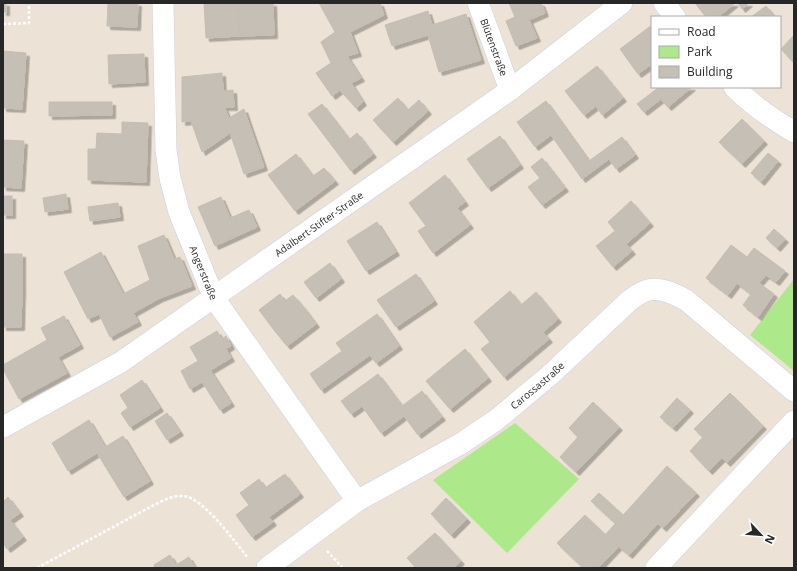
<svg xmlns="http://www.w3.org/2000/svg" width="797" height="571" viewBox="0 0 797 571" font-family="'Open Sans',sans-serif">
<defs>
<filter id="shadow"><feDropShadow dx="3.5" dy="3.5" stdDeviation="0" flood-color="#0004"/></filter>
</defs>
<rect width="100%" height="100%" fill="#ece2d6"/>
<!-- green -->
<g fill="#ade98b">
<polygon points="794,279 794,371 750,335"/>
<polygon points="515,423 579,479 507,553 433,480"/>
</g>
<!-- building -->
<g fill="#c6bfb6" stroke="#c6beb0" filter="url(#shadow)">
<rect x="3" y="3" width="3" height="9"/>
<polygon points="108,3 138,3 137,27 107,26"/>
<polygon points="204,3 239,3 240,36 206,38"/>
<polygon points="239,3 273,3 274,35 240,36"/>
<polygon points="319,3 380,3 384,15 350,32 358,53 347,56 361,78 351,83 363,102 356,108 340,90 332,96 316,73 331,63 321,42 335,32"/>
<polygon points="509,3 541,3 545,13 529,20 537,38 516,46 506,21 515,17"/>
<polygon points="695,3 735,3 718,17 706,17"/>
<polygon points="738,3 749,3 742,9"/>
<polygon points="766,6 775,17 751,17"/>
<polygon points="428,11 432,25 466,14 481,60 439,72 428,35 392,46 385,25"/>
<polygon points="652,25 652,64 638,74 620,49"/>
<polygon points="794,35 794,63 781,49"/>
<polygon points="3,51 26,53 22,109 3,108"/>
<polygon points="144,54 145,82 109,84 108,55"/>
<polygon points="597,66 623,98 602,115 596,106 584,115 565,91"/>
<polygon points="222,73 223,91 233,90 234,107 224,107 229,118 244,109 248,121 202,152 191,121 182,122 182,77"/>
<polygon points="659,87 692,87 668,107 654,91"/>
<polygon points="654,91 661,99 644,112 637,104"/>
<polygon points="398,98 408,110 419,100 428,111 393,142 373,120"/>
<polygon points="546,101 589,161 622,137 635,155 616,169 609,159 582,179 551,135 535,147 517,122"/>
<polygon points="49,102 112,102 112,115 49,116"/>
<polygon points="322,104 349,139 336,151 308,114"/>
<polygon points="742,119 764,141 742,164 719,142"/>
<polygon points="248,121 264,167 244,174 230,133"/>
<polygon points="122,122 148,123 146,182 88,180 88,149 96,149 97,133 122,134"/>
<polygon points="357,133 373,154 351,171 336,151"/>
<polygon points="500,136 520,165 488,188 467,159"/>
<polygon points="3,140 24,141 21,188 3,187"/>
<polygon points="768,153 778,161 761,182 751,173"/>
<polygon points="296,154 313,176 324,168 335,181 295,211 268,175"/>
<polygon points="542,158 565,188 542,205 528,187 540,178 531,167"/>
<polygon points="445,175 465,202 457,208 470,225 433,253 418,231 426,226 409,203"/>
<polygon points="66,194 68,209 45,212 43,198"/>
<rect x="3" y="196" width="9" height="19"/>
<polygon points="221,197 230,218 249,210 257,227 215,246 198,207"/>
<polygon points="631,201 650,223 626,244 608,222"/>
<polygon points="118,203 120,217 90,221 88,207"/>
<polygon points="377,222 396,252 366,271 347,241"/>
<polygon points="774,229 785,239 777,248 766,238"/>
<polygon points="615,231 632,251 613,267 596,246"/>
<polygon points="164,235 174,259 180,257 192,286 160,298 150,280 138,246"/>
<polygon points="731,245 747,257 754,248 785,271 776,282 766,275 759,283 774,294 758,317 743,305 751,294 737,283 728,295 706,278"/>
<polygon points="101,252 138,322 110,337 99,314 88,319 64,272"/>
<rect x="3" y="254" width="19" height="38"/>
<polygon points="330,263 341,279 316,298 304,282"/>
<polygon points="416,274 434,301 396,327 377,300"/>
<polygon points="150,280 160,298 133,313 123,294"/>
<polygon points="510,291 521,305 536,292 558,319 543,332 549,339 504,377 481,349 490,342 474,322"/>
<polygon points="3,292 22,292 21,327 3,327"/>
<polygon points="280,294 285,301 293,295 304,308 274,330 259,310"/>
<polygon points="304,308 316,324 287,346 274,330"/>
<polygon points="377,314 399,346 376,363 370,355 321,390 310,374 342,351 336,343"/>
<polygon points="64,316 80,345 58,357 67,373 19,399 3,369 3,365 47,340 41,328"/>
<polygon points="217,331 222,339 226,336 231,346 226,349 231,358 199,377 202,382 190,389 181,371 198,361 190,347"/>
<polygon points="465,349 488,378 450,409 426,381"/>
<polygon points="210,370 231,403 220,410 199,377"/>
<polygon points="378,374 402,406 422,391 442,417 418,435 404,416 381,433 362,406 351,414 341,401"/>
<polygon points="142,380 160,408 130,427 121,413 128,408 120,395"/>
<polygon points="730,393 763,426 727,463 722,458 709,471 690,451 703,437 694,429"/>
<polygon points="677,398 690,410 673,428 660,417"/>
<polygon points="593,402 619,427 576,472 560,457 578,437 569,428"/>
<polygon points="167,413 180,432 167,440 155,421"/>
<polygon points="89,420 105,447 123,436 150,481 124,497 97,453 68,471 52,443"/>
<polygon points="667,466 696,493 663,528 635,502"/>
<polygon points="285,474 300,494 269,517 273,522 252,537 236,515 249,505 240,493 259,479 265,488"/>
<polygon points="599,493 623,515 615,523 591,501"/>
<polygon points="8,497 20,513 10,520 23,537 7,549 3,543 3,502"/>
<polygon points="446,498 467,519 451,535 431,514"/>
<polygon points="635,502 658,523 629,555 605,535"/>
<polygon points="585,515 618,547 598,568 583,568 557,543"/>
<polygon points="435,533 461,561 453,568 416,568 407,558"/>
<polygon points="170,555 176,565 189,557 195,568 155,568 154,565"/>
</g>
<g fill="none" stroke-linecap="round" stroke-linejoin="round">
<defs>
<g id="street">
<path id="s1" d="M163,3l3,147 4,28 9,34 35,86 143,203"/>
<path id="s2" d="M478,3l32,87"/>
<polyline points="664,3 675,17"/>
<path d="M734,87c18,18 38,32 60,45"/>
<path id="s3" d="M3,427l118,-65 389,-272 112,-87"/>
<path id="s4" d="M267,568l90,-67 105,-58 34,-23 54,-45 79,-74c4,-3 9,-7 14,-9 13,-7 30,1 43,8l108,91"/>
<polyline points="656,568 794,421"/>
</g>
</defs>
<!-- street casing -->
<use href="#street" stroke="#cbd0e2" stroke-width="22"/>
<!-- path -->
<g stroke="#fff" stroke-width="2.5" stroke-dasharray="3 2" stroke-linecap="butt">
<polyline points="3,24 29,23 29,3"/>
<polyline points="327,551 343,568"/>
<path d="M37,568l117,-63c9,-4 18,-10 29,-9 20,1 52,46 65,62"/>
</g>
<!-- street -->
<use href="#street" stroke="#fff" stroke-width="21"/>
</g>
<g text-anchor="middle" stroke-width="4" stroke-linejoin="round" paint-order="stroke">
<!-- street labels -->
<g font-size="10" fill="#272727" stroke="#fff">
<text dy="4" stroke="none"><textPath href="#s2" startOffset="47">Blütenstraße</textPath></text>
<text dy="4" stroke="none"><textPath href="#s3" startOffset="376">Adalbert-Stifter-Straße</textPath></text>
<text dy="4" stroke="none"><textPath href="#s1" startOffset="276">Angerstraße</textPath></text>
<text dy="4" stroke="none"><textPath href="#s4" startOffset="327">Carossastraße</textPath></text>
</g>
</g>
<!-- border -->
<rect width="797" height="571" fill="none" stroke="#272727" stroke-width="8"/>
<!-- legend -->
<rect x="651" y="16" width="130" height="72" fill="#ffffff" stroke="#a9a9a9"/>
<rect x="659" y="29" width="20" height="6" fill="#ffffff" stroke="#a9a9a9"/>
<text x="687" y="36" font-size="12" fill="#272727">Road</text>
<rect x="659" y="46" width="20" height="12" fill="#ade98b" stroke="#a9a9a9"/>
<text x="687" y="56" font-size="12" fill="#272727">Park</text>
<rect x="659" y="66" width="20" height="12" fill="#c6bfb6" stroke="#a9a9a9"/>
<text x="687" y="76" font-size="12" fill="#272727">Building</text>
<!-- north arrow -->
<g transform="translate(761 535) rotate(116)" stroke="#ffffff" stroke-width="3" paint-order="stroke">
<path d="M0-3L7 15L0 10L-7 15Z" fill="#272727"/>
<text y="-6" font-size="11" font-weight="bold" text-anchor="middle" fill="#272727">N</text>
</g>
</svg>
